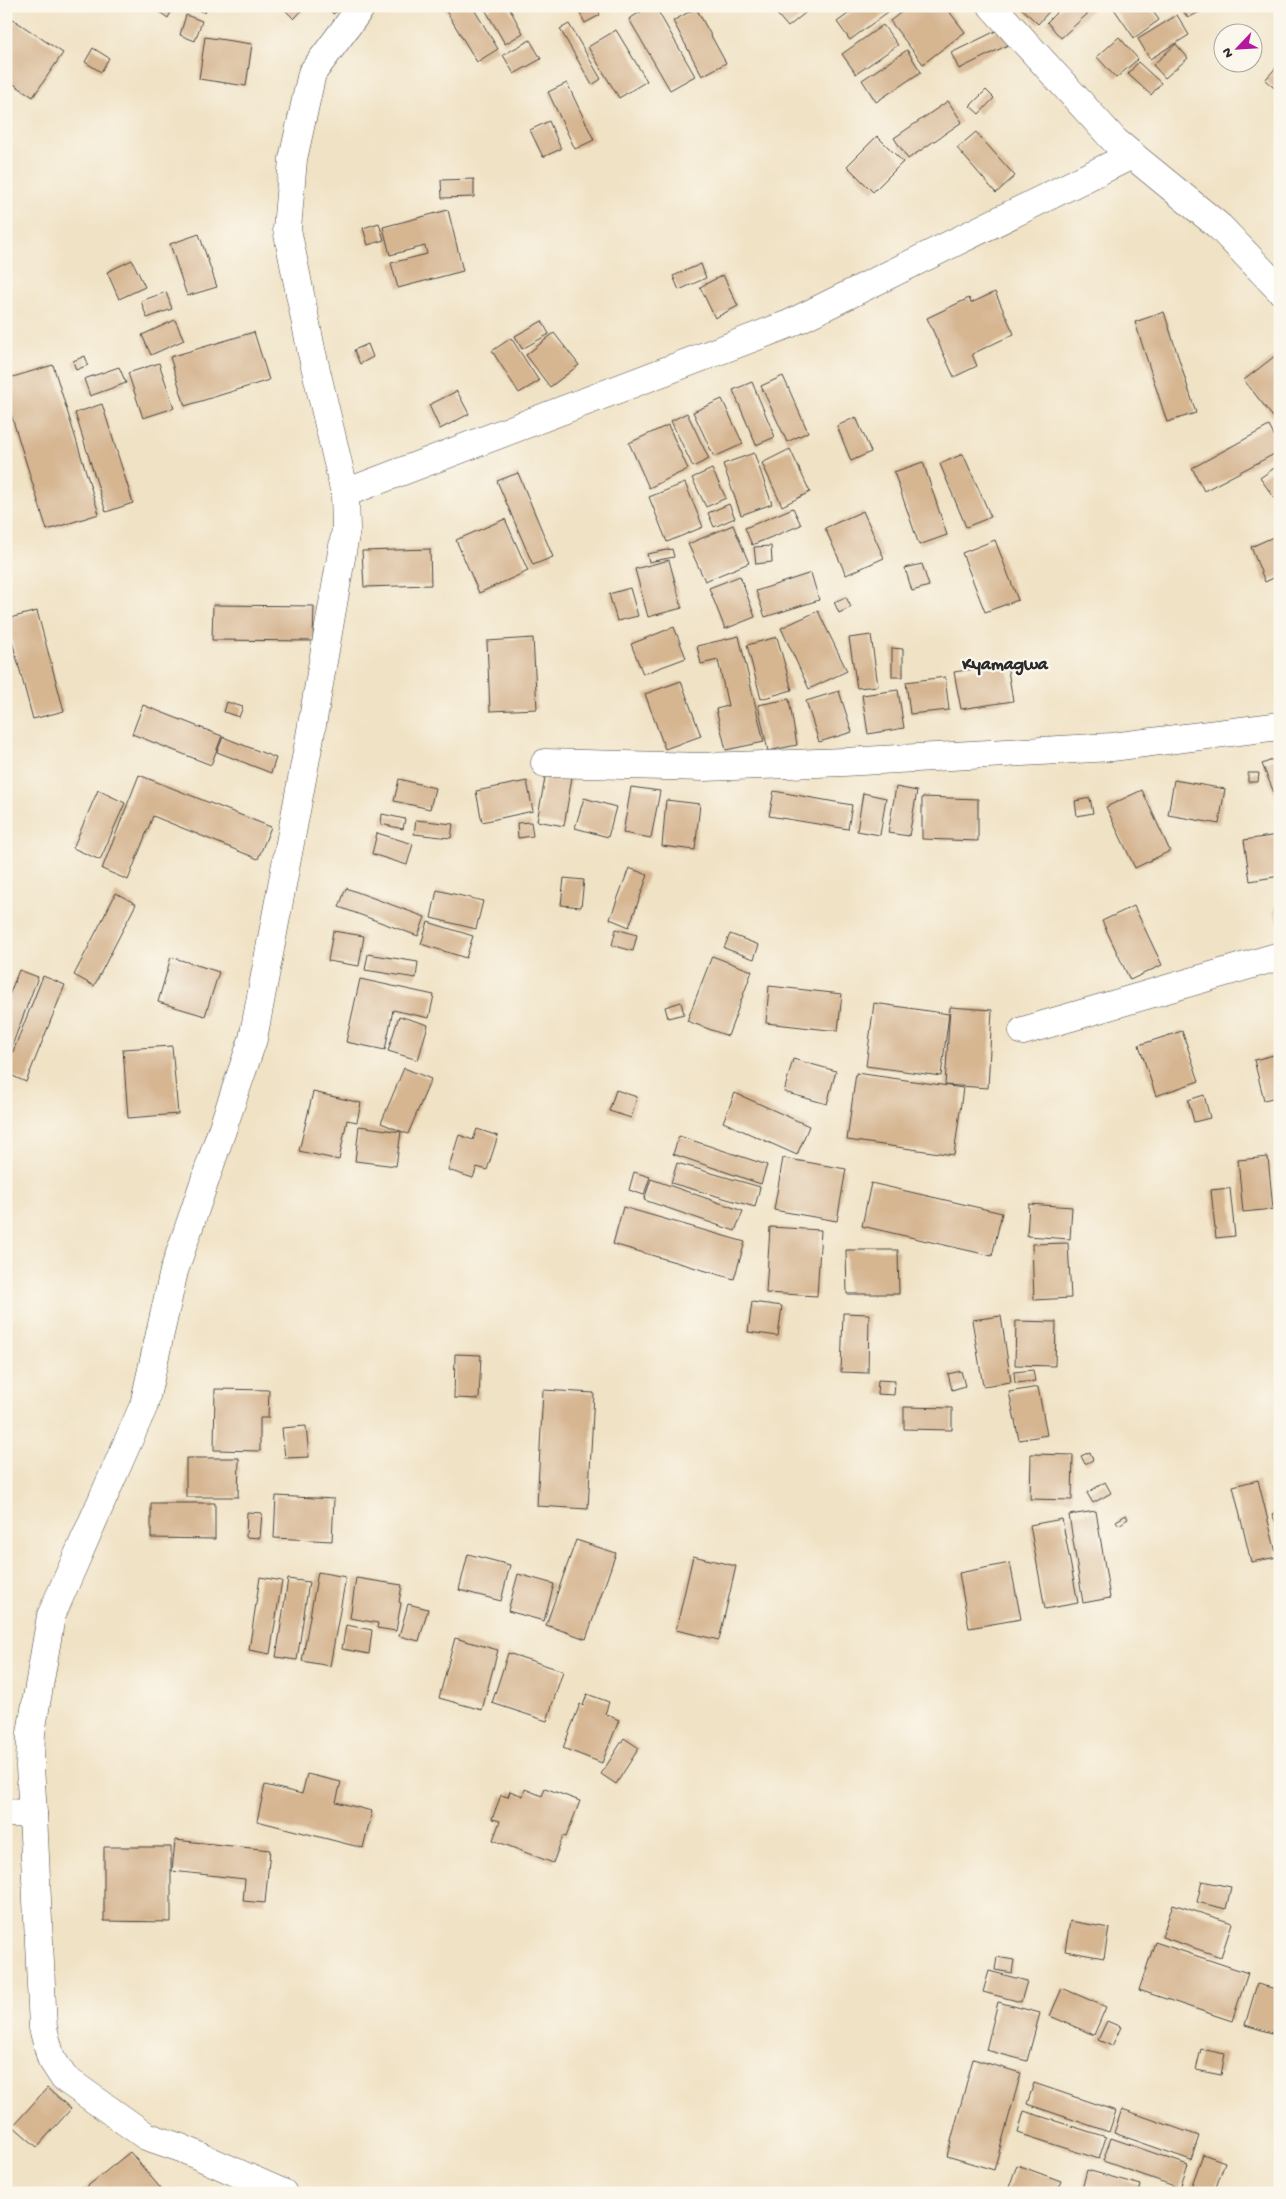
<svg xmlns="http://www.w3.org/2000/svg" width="1286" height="2199" viewBox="0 0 1286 2199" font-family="'Gochi Hand',sans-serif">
<rect width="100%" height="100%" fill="#fbf7ec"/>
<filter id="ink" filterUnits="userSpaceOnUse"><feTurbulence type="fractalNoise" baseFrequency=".02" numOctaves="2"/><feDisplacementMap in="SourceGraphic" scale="10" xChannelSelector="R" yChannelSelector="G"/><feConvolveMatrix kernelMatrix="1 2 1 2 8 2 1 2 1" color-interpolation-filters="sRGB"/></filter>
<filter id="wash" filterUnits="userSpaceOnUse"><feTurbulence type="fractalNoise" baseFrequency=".0096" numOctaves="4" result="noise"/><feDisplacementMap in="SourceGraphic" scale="20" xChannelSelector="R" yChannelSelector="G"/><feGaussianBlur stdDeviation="1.12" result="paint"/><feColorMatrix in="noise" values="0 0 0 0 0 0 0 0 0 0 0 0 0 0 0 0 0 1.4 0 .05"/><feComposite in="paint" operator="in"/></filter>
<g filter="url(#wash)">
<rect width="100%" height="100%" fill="#f0e2c5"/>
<g id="blocks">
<!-- building -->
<g fill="#d6b591">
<polygon points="155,6 174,6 168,18 154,8"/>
<polygon points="190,6 208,6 205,13"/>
<polygon points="281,6 306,6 294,19"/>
<polygon points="328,6 337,6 339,10 333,14"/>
<polygon points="443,6 472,6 498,49 477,62"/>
<polygon points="494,6 508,6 523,33 505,44 486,11"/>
<polygon points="576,6 596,6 600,15 585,23"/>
<polygon points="650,6 655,6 695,76 670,90 629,19"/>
<polygon points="770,6 810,6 811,8 788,27"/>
<polygon points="859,6 896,6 850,40 837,22"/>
<polygon points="909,6 945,6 965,32 923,64 890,21"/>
<polygon points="1019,6 1054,6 1038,24"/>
<polygon points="1063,6 1096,6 1061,38 1047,22"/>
<polygon points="1112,6 1149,6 1159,20 1134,38"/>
<polygon points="1180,6 1201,6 1203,10 1188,18"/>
<polygon points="696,8 726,63 702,76 673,21"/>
<polygon points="186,15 202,21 195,41 180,35"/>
<polygon points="1177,15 1189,35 1150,59 1138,39"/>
<polygon points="8,16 63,53 33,97 6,79"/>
<polygon points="569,24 601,79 592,85 560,29"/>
<polygon points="883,25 898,45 856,74 842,54"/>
<polygon points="1004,27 1012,43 959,69 951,53"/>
<polygon points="616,30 647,81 619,98 588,47"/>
<polygon points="205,37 252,44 246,86 199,79"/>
<polygon points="1119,37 1138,59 1116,78 1097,57"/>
<polygon points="530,40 541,59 514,74 503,55"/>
<polygon points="1176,44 1188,58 1165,78 1153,65"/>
<polygon points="93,48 109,58 101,72 85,62"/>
<polygon points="907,50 921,72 876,102 862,80"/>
<polygon points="1138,62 1161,83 1151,95 1128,74"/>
<polygon points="1280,63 1280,93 1265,80"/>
<polygon points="567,83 594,140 575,149 548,92"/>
<polygon points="986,90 994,98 979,114 970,106"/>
<polygon points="948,101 962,122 908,159 894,138"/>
<polygon points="549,121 561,149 543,157 530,130"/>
<polygon points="976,132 1015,176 996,193 957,148"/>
<polygon points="877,136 903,162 873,192 847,166"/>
<polygon points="474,179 474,197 442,198 441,180"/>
<polygon points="448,210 463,271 398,288 391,263 427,254 425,246 390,255 383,227"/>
<polygon points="379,223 384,240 368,245 363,228"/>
<polygon points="199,234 217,287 187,296 170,244"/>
<polygon points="132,260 145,287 119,299 107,272"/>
<polygon points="701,264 706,278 679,290 673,276"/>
<polygon points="723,275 738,306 715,318 700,287"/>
<polygon points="166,292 172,309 147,318 141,301"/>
<polygon points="995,292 1014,334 972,354 977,366 954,377 927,318 969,298 971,303"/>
<polygon points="1164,312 1196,413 1167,422 1135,322"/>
<polygon points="175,320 184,340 151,355 142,335"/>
<polygon points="542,321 549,334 522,349 515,336"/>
<polygon points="254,332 269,380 185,406 170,357"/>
<polygon points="554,333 579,365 550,387 526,355"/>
<polygon points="511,338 539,381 519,393 492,351"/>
<polygon points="368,344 373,357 360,364 354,350"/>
<polygon points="1280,352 1280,418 1276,421 1244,380"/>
<polygon points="85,356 88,365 76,370 73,361"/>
<polygon points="159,363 174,408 143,418 128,373"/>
<polygon points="53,365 99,514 47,530 6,398 6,379"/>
<polygon points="119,367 126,383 90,396 84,379"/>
<polygon points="783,376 808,432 787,442 761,386"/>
<polygon points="752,382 775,437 756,445 733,390"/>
<polygon points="457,391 469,414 440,429 429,405"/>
<polygon points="722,399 743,444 714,457 693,412"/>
<polygon points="102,404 133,503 106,512 75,413"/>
<polygon points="687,413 709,459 693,467 671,421"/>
<polygon points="856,417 871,452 851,461 837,426"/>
<polygon points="668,425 688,469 649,488 629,443"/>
<polygon points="1269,426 1280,447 1280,451 1204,491 1192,468"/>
<polygon points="790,449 810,492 782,506 762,463"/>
<polygon points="754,453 772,504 741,515 723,464"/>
<polygon points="963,454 991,517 966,527 940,464"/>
<polygon points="923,462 947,535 919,545 894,472"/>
<polygon points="1280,464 1280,506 1260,478"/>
<polygon points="712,469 726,498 706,507 692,478"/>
<polygon points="518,473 553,557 533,565 497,481"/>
<polygon points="685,483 703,527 667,542 649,497"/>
<polygon points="729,504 735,518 714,527 708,513"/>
<polygon points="793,508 801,525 752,545 745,528"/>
<polygon points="863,511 884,558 846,575 825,528"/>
<polygon points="505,519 528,571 479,593 456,540"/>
<polygon points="733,525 749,563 705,581 688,544"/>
<polygon points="1280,534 1280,575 1265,582 1251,547"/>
<polygon points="995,540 1018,600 985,612 962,553"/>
<polygon points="771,546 772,562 756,564 754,547"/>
<polygon points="430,549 431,585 364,587 362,551"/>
<polygon points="672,549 674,557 649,562 647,554"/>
<polygon points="669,560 682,608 648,617 635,569"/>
<polygon points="922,564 929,586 912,591 905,568"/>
<polygon points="811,573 819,600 765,617 756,591"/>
<polygon points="740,576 755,617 725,629 709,588"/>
<polygon points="630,588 638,616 617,621 609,594"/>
<polygon points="846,597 851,607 839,613 834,602"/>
<polygon points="213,605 314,606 313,641 212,640"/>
<polygon points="37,611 64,711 33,719 6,619"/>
<polygon points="818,611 847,671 809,689 781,628"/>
<polygon points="674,627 686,658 643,674 631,644"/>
<polygon points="871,635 878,686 857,688 849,638"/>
<polygon points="739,636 764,742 726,750 716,709 728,706 718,660 701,664 697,646"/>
<polygon points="777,637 792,690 761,699 747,645"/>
<polygon points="533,638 537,709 490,711 487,641"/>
<polygon points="892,648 903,649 903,677 892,677"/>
<polygon points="1007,664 1013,701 961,709 954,672"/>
<polygon points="945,677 949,710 910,714 906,682"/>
<polygon points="681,681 701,736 665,749 645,694"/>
<polygon points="898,690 904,728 868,734 862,695"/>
<polygon points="839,691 852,732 819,742 806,701"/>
<polygon points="789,699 797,745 768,751 758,705"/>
<polygon points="227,702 243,707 239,717 224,712"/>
<polygon points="143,705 222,736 211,765 132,734"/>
<polygon points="223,737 276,758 271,773 217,752"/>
<polygon points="1280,757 1280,807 1262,764"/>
<polygon points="546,773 572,777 564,826 537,821"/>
<polygon points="1248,773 1259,773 1258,782 1248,782"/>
<polygon points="139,775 271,827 258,859 153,816 128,880 102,869"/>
<polygon points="399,779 435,788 430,809 394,801"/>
<polygon points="1174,780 1225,789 1219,824 1168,815"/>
<polygon points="527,781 533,811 482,822 476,791"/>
<polygon points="631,787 660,791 651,838 623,833"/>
<polygon points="896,787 917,791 909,836 888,833"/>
<polygon points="98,790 125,803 100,860 73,848"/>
<polygon points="1142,790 1170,851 1135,868 1106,807"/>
<polygon points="774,791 852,805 848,829 769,816"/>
<polygon points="863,793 886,798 880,835 857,831"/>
<polygon points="922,797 978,799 978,841 922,839"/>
<polygon points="584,798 616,807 608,837 575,828"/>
<polygon points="1090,798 1093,813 1077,816 1075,801"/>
<polygon points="666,800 700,804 695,850 662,846"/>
<polygon points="382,814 405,819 403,829 381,824"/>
<polygon points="416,820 453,824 451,838 414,834"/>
<polygon points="531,822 533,836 518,838 517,823"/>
<polygon points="377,833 413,844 407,865 372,854"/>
<polygon points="1278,835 1280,876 1250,881 1244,840"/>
<polygon points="629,868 648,875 629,927 610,919"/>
<polygon points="564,878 584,880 581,907 561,905"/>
<polygon points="346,888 425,917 418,936 339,907"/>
<polygon points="437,890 483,901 476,929 431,918"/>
<polygon points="116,893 136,904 94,986 74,975"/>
<polygon points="1134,906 1162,965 1130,980 1102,921"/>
<polygon points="1280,908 1280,926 1273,911"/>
<polygon points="428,922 473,936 466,958 421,944"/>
<polygon points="616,929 637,935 633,951 612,945"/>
<polygon points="333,931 364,936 359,966 328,961"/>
<polygon points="730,934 759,945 754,959 724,948"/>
<polygon points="368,954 418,962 416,978 365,970"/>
<polygon points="712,956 752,971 728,1036 687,1021"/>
<polygon points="171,957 219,972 205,1016 158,1002"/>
<polygon points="19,970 38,977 10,1051 6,1049 6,1003"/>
<polygon points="43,976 65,985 26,1082 6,1073 6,1069"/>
<polygon points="360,979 434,995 429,1018 393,1010 385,1050 346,1042"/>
<polygon points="769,986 842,994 838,1031 766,1023"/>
<polygon points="681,1002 684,1014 668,1018 665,1007"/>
<polygon points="874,1003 949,1014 941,1076 866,1066"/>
<polygon points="950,1007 992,1010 988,1088 945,1085"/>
<polygon points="399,1016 428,1025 418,1060 388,1051"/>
<polygon points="1182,1031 1199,1081 1156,1096 1139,1045"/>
<polygon points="172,1046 178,1114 128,1118 123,1049"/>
<polygon points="1278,1054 1280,1061 1280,1096 1264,1100 1254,1060"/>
<polygon points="793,1059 836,1071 827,1104 784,1092"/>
<polygon points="404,1068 431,1079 408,1134 381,1123"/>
<polygon points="856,1073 963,1088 954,1155 847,1140"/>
<polygon points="616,1090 637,1097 631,1118 609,1111"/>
<polygon points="313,1092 361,1103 357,1122 347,1120 339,1160 299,1151"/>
<polygon points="735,1093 809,1126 797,1155 723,1122"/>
<polygon points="1204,1095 1210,1118 1194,1122 1188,1100"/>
<polygon points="359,1126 401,1132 396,1166 355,1161"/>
<polygon points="477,1129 498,1136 487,1170 477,1167 473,1178 448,1170 459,1135 473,1140"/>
<polygon points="679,1136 767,1165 761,1184 673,1154"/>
<polygon points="1268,1157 1273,1209 1243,1212 1238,1160"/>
<polygon points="783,1158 846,1169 837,1221 774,1210"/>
<polygon points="677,1163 760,1187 755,1207 671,1183"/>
<polygon points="634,1172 650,1177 644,1195 629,1190"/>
<polygon points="651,1179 743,1211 735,1231 644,1200"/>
<polygon points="871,1183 1002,1213 992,1256 862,1226"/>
<polygon points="1230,1188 1235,1236 1216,1238 1211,1190"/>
<polygon points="1029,1204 1072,1207 1070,1239 1027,1236"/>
<polygon points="623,1207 745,1242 734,1279 613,1244"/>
<polygon points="770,1227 821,1230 817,1296 766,1293"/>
<polygon points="1068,1243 1071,1298 1034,1300 1032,1244"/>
<polygon points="846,1250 898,1250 899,1294 847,1294"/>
<polygon points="752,1302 782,1306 778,1336 748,1332"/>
<polygon points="843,1313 869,1314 868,1373 841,1372"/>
<polygon points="1001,1316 1011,1382 983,1386 972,1320"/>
<polygon points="1016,1321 1056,1322 1055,1366 1015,1365"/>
<polygon points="455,1354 481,1355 479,1399 454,1398"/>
<polygon points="1033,1370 1035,1381 1015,1383 1014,1372"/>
<polygon points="961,1371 965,1386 952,1390 948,1374"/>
<polygon points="878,1380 895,1381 894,1395 877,1394"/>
<polygon points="1038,1387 1047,1435 1019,1440 1009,1392"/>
<polygon points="215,1389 269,1390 268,1418 260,1418 260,1451 214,1450"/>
<polygon points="543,1390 594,1393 588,1509 537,1506"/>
<polygon points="904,1407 952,1408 952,1430 904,1429"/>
<polygon points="306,1426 309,1457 285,1458 282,1428"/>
<polygon points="1090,1452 1093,1460 1085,1464 1081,1456"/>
<polygon points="1031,1454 1073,1455 1072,1500 1030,1499"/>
<polygon points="186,1458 239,1458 238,1497 186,1497"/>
<polygon points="1258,1480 1277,1557 1251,1562 1233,1486"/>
<polygon points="1105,1482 1111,1493 1093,1503 1087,1493"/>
<polygon points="276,1496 334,1499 332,1541 274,1538"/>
<polygon points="151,1503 215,1503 215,1539 151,1538"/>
<polygon points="1096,1511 1110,1598 1083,1603 1069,1515"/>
<polygon points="1280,1511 1280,1532 1272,1514"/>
<polygon points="247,1512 262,1513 260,1538 246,1537"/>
<polygon points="1126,1515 1128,1519 1119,1525 1116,1521"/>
<polygon points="1062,1519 1078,1603 1045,1609 1030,1525"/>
<polygon points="576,1540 616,1553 586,1639 546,1625"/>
<polygon points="468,1554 510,1565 501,1601 459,1590"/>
<polygon points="693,1556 736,1566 719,1640 676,1630"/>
<polygon points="1010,1563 1021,1619 969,1628 959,1573"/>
<polygon points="318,1572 346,1577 330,1666 302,1661"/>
<polygon points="518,1574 554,1584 544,1621 508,1611"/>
<polygon points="260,1577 282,1581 270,1654 249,1650"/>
<polygon points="356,1578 402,1585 399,1602 401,1603 396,1631 377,1628 378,1623 350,1618"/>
<polygon points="288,1579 309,1582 297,1660 276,1657"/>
<polygon points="408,1604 428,1609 419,1641 399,1636"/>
<polygon points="346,1625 372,1630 369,1654 342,1649"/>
<polygon points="455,1638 498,1650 482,1710 439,1698"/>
<polygon points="508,1653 563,1671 547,1721 492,1703"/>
<polygon points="587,1694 609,1702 605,1714 619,1720 602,1763 563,1748 580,1704 583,1706"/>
<polygon points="624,1738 639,1748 616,1784 601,1774"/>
<polygon points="307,1774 341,1782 336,1802 372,1811 363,1848 257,1821 265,1785 302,1794"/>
<polygon points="545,1788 580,1801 566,1837 563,1836 553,1863 493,1840 500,1821 492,1819 501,1795 508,1797 510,1791 523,1796 525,1789 542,1796"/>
<polygon points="175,1840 270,1850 265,1903 243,1901 245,1879 172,1871"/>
<polygon points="104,1847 171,1847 171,1922 104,1921"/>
<polygon points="1202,1881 1231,1887 1226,1909 1197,1902"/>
<polygon points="1173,1904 1232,1923 1221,1957 1162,1937"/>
<polygon points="1070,1921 1109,1928 1104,1958 1065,1951"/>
<polygon points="1155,1942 1248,1973 1232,2021 1139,1990"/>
<polygon points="997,1957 1014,1960 1012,1973 995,1970"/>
<polygon points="989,1971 1027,1981 1021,2002 983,1992"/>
<polygon points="1257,1984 1280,1990 1280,2019 1275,2034 1245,2025"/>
<polygon points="1062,1988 1106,2007 1094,2035 1050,2016"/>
<polygon points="998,2002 1040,2013 1027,2061 986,2050"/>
<polygon points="1107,2021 1121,2027 1112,2046 1098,2040"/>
<polygon points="1201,2049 1225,2054 1221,2075 1196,2070"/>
<polygon points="973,2059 1021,2073 994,2170 947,2156"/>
<polygon points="1034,2083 1116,2111 1109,2132 1027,2104"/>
<polygon points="47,2088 71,2109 37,2147 13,2126"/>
<polygon points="1122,2109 1199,2136 1191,2160 1114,2133"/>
<polygon points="1024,2111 1106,2137 1099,2159 1018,2133"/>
<polygon points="1111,2138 1188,2165 1180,2188 1103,2161"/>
<polygon points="130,2152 162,2190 159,2193 79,2193"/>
<polygon points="1203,2154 1225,2162 1214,2193 1189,2193"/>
<polygon points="1017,2165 1061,2181 1056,2193 1007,2193"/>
<polygon points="1087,2170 1141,2185 1139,2193 1081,2193"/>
</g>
</g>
</g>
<g filter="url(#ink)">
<use href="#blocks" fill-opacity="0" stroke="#494642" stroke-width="1"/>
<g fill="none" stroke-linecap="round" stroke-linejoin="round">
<defs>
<g id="minor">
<polyline points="992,6 1115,141 1220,227 1280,290"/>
<polyline points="345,493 789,324 1132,155"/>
<polyline points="545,763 704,767 844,762 1112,747 1280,726"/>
<polyline points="1023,1031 1280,956"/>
<polyline points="6,1813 33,1814 30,1767 31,1733 51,1616 144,1405 174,1271 253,1039 309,742 346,529 345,493 311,349 287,229 293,159 312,73 362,6"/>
<polyline points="33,1814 43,2028 51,2058 64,2078 146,2136 181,2148 283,2193"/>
</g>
</defs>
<!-- minor casing -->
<use href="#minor" stroke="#494642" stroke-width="29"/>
<!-- minor -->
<use href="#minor" stroke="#fff" stroke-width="28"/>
</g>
</g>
<g text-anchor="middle" stroke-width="4.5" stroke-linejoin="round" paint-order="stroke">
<!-- quarter labels -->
<g font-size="18" font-weight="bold" fill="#2b2b2b" stroke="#fbf7ec">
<text x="1005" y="669">Kyamagwa</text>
</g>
</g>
<!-- margin -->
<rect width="1286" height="2199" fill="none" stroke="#fbf7ec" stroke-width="25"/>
<!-- north arrow -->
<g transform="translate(1238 48) rotate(245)"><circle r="24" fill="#fbf7ec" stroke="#a8a59f"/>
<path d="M0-4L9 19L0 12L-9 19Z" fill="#b5179e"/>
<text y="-8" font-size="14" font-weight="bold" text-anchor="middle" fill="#2b2b2b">N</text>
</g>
</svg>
